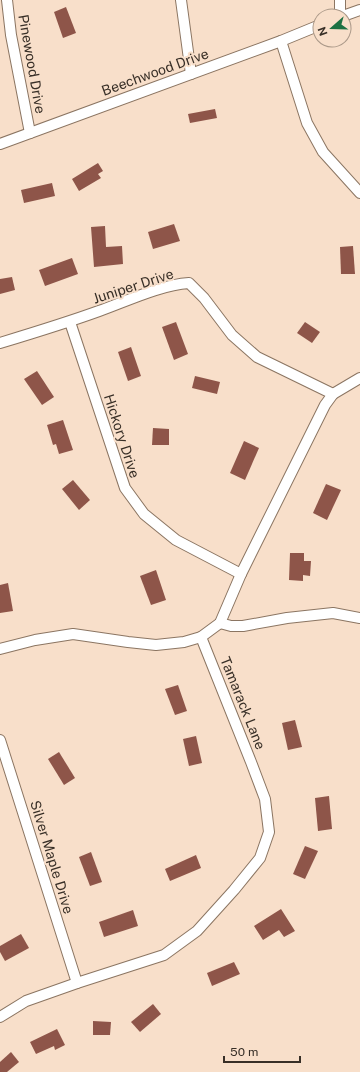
<svg xmlns="http://www.w3.org/2000/svg" width="360" height="1072" viewBox="0 0 360 1072" font-family="'Public Sans',sans-serif">
<rect width="100%" height="100%" fill="#f8dfca"/>
<!-- building -->
<g fill="#8e5549">
<polygon points="66,7 76,33 63,38 54,12"/>
<polygon points="215,109 217,118 190,123 188,114"/>
<polygon points="98,163 103,171 98,174 101,178 79,191 72,179"/>
<polygon points="52,183 55,196 24,203 21,190"/>
<polygon points="174,224 180,241 153,249 148,232"/>
<polygon points="105,226 106,247 122,246 123,264 94,267 91,227"/>
<polygon points="353,246 355,274 341,274 340,247"/>
<polygon points="72,258 78,274 45,286 39,270"/>
<polygon points="12,277 15,290 0,294 0,279"/>
<polygon points="176,322 188,354 174,360 162,327"/>
<polygon points="305,322 320,332 312,343 297,333"/>
<polygon points="131,347 141,376 128,381 118,352"/>
<polygon points="37,371 54,397 42,405 24,379"/>
<polygon points="195,376 220,382 217,394 192,388"/>
<polygon points="63,420 73,450 59,454 56,444 53,445 47,425"/>
<polygon points="153,428 169,429 169,445 152,445"/>
<polygon points="244,441 259,448 245,480 230,473"/>
<polygon points="73,480 90,500 79,510 62,489"/>
<polygon points="326,484 341,490 327,520 313,513"/>
<polygon points="290,553 304,553 304,561 311,561 310,576 303,575 303,581 289,580"/>
<polygon points="156,570 166,600 151,605 140,576"/>
<polygon points="8,583 13,611 0,613 0,585"/>
<polygon points="178,685 187,711 175,715 165,689"/>
<polygon points="295,720 302,747 288,750 282,723"/>
<polygon points="196,736 202,763 189,766 183,739"/>
<polygon points="59,752 75,778 64,785 48,759"/>
<polygon points="329,796 332,829 318,831 315,798"/>
<polygon points="305,846 318,851 305,879 293,874"/>
<polygon points="91,852 102,882 90,886 79,857"/>
<polygon points="196,855 201,868 170,881 165,869"/>
<polygon points="281,909 295,931 284,937 279,930 263,940 254,926"/>
<polygon points="133,910 138,926 104,937 99,922"/>
<polygon points="21,934 29,948 5,961 0,952 0,946"/>
<polygon points="234,962 240,974 212,986 207,973"/>
<polygon points="153,1004 161,1014 140,1032 131,1022"/>
<polygon points="93,1021 111,1022 110,1035 93,1035"/>
<polygon points="57,1029 65,1045 55,1050 54,1046 36,1054 30,1042"/>
<polygon points="11,1052 19,1062 7,1072 0,1072 0,1062"/>
</g>
<g fill="none" stroke-linecap="round" stroke-linejoin="round">
<defs>
<g id="street">
<polyline points="7,0 11,35 30,133"/>
<polyline points="181,0 191,74"/>
<polyline points="340,0 340,16"/>
<polyline points="343,16 360,10"/>
<polyline points="281,41 307,123 323,152 360,193"/>
<polyline points="0,144 281,41 320,25"/>
<polyline points="70,322 125,488 144,514 176,540 241,574"/>
<path d="M0,343c33,-10 66,-20 99,-32 28,-10 61,-26 90,-28l15,15 28,37 25,22 76,37"/>
<polyline points="220,623 231,626 243,626 287,618 333,613 360,618"/>
<polyline points="0,649 35,640 73,634 128,642 156,645 184,642 201,637"/>
<polyline points="0,740 77,983"/>
<polyline points="0,1017 26,1001 77,983 164,955 197,931 234,890 260,858 269,832 265,799 251,762 201,637 220,623 241,574 325,405 333,394 360,378"/>
</g>
</defs>
<!-- street casing -->
<use href="#street" stroke="#8b7562" stroke-width="12"/>
<!-- street -->
<use href="#street" stroke="#fff" stroke-width="10"/>
</g>
<g text-anchor="middle" stroke-width="4" stroke-linejoin="round" paint-order="stroke">
<!-- street labels -->
<g font-size="14" fill="#382f27" stroke="#f8dfca">
<text transform="translate(32 64) rotate(80)" y="5">Pinewood Drive</text>
<text transform="translate(155 72) rotate(-20)" y="5">Beechwood Drive</text>
<text transform="translate(133 286) rotate(-18)" y="5">Juniper Drive</text>
<text transform="translate(122 436) rotate(72)" y="5">Hickory Drive</text>
<text transform="translate(243 703) rotate(68)" y="5">Tamarack Lane</text>
<text transform="translate(52 857) rotate(73)" y="5">Silver Maple Drive</text>
</g>
</g>
<!-- north arrow -->
<g transform="translate(332 28) rotate(250)"><circle r="19" fill="#f8dfca" stroke="#ab9989"/>
<path d="M0-3L7 15L0 10L-7 15Z" fill="#1d7143"/>
<text y="-6" font-size="11" font-weight="bold" text-anchor="middle" fill="#382f27">N</text>
</g>
<!-- scale -->
<path d="M224 1056v6h76v-6" fill="none" stroke="#382f27" stroke-width="2"/>
<text x="230" y="1056" font-size="12" fill="#382f27" stroke="#f8dfca" stroke-width="3" paint-order="stroke">50 m</text>
</svg>
